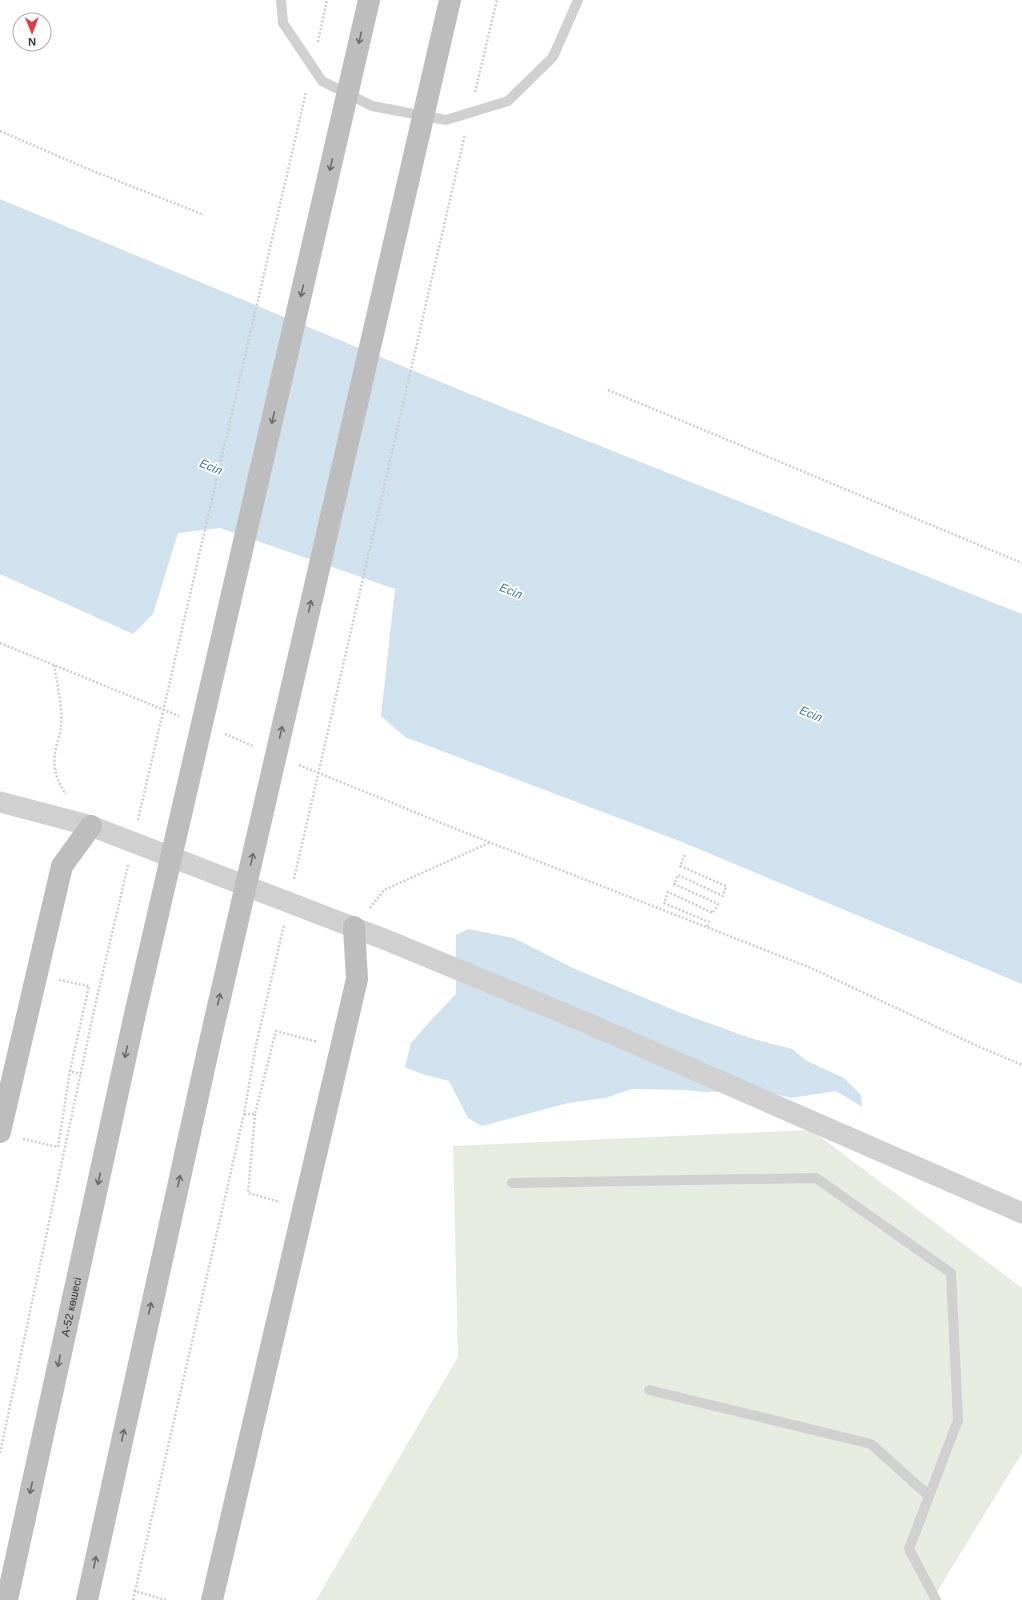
<svg xmlns="http://www.w3.org/2000/svg" width="1022" height="1600" viewBox="0 0 1022 1600" font-family="Helvetica,sans-serif">
<rect width="100%" height="100%" fill="#fff"/>
<!-- green -->
<polygon fill="#e6ecdf" points="811,1130 1022,1288 1022,1453 932,1600 316,1600 458,1357 453,1146"/>
<!-- water -->
<g fill="#cfe2ee">
<polygon points="0,199 470,394 1022,614 1022,984 682,842 405,737 381,716 395,589 220,528 178,533 153,614 133,634 0,574"/>
<polygon points="468,929 514,938 575,969 681,1013 750,1038 792,1049 807,1061 844,1078 861,1095 862,1107 836,1091 791,1098 760,1090 706,1092 685,1090 632,1089 605,1098 568,1103 482,1126 468,1118 449,1081 422,1074 405,1067 411,1043 432,1019 456,994 456,935"/>
</g>
<g fill="none" stroke-linecap="round" stroke-linejoin="round">
<!-- path -->
<g stroke="#cdcdcd" stroke-width="2.5" stroke-dasharray="2 2" stroke-linecap="butt">
<polyline points="318,42 327,0"/>
<polyline points="475,92 497,0"/>
<polyline points="0,131 93,171 204,215"/>
<polyline points="608,390 1022,563"/>
<polyline points="0,643 179,716"/>
<path d="M54,665c3,20 9,42 7,62 0,7 -4,14 -5,21 -4,16 0,33 10,46"/>
<polyline points="225,734 253,746"/>
<polyline points="299,765 466,833 811,968 973,1044 1022,1065"/>
<polyline points="138,820 306,92"/>
<polyline points="685,855 680,866 726,886 723,896 678,875 674,884 718,904 713,913 668,892 664,903 709,922 707,927"/>
<polyline points="294,879 465,134"/>
<polyline points="370,908 384,890 491,842"/>
<polyline points="59,980 89,986 70,1071 81,1074"/>
<polyline points="244,1114 255,1114 276,1031 318,1042"/>
<polyline points="255,1114 248,1193 280,1202"/>
<polyline points="23,1139 58,1147 70,1071"/>
<polyline points="0,1453 95,1006 128,865"/>
<polyline points="133,1600 135,1591"/>
<polyline points="166,1600 135,1591 244,1114 256,1045 284,925"/>
</g>
<!-- lane -->
<g stroke="#d0d0d0" stroke-width="10">
<polyline points="281,0 283,23 322,81 372,106 446,120 508,101 553,57 578,0"/>
<polyline points="512,1183 816,1178 951,1273 958,1420 909,1549 936,1600"/>
<polyline points="649,1390 871,1444 929,1496"/>
</g>
<!-- street -->
<polyline stroke="#d0d0d0" stroke-width="21" points="0,802 91,826 389,941 587,1023 1022,1213"/>
<!-- secondary -->
<g stroke="#bdbdbd" stroke-width="22">
<polyline points="0,1132 62,866 91,826"/>
<path id="s1" d="M7,1600l128,-586 234,-1014"/>
<polyline points="87,1600 211,1037 450,0"/>
<polyline points="212,1600 357,979 354,927"/>
</g>
</g>
<!-- one-way arrows -->
<defs><path id="oneway-shaft" d="M-6 0H5M1.5-3L5.5 0L1.5 3" fill="none" stroke-width="1.6" stroke-linecap="round" stroke-linejoin="round"/></defs>
<g stroke="#6a6a6a">
<use href="#oneway-shaft" transform="translate(360 38) rotate(103)"/>
<use href="#oneway-shaft" transform="translate(331 165) rotate(103)"/>
<use href="#oneway-shaft" transform="translate(302 291) rotate(103)"/>
<use href="#oneway-shaft" transform="translate(273 418) rotate(103)"/>
<use href="#oneway-shaft" transform="translate(310 606) rotate(-77)"/>
<use href="#oneway-shaft" transform="translate(281 732) rotate(-77)"/>
<use href="#oneway-shaft" transform="translate(252 859) rotate(-77)"/>
<use href="#oneway-shaft" transform="translate(219 999) rotate(-77)"/>
<use href="#oneway-shaft" transform="translate(126 1052) rotate(102)"/>
<use href="#oneway-shaft" transform="translate(99 1179) rotate(102)"/>
<use href="#oneway-shaft" transform="translate(179 1181) rotate(-77)"/>
<use href="#oneway-shaft" transform="translate(150 1308) rotate(-77)"/>
<use href="#oneway-shaft" transform="translate(59 1361) rotate(102)"/>
<use href="#oneway-shaft" transform="translate(123 1435) rotate(-78)"/>
<use href="#oneway-shaft" transform="translate(31 1488) rotate(102)"/>
<use href="#oneway-shaft" transform="translate(95 1562) rotate(-78)"/>
</g>
<g text-anchor="middle" stroke-width="4" stroke-linejoin="round" paint-order="stroke">
<!-- street labels -->
<g font-size="11" fill="#333" stroke="#fff">
<text dy="4" stroke="none"><textPath href="#s1" startOffset="300">А-52 көшесі</textPath></text>
</g>
<!-- water labels -->
<g font-size="12" font-style="italic" fill="#3f7597" stroke="#fff">
<text transform="translate(211 467) rotate(22)" y="4">Есіл</text>
<text transform="translate(511 591) rotate(22)" y="4">Есіл</text>
<text transform="translate(811 714) rotate(22)" y="4">Есіл</text>
</g>
</g>
<!-- north arrow -->
<g transform="translate(32 32) rotate(179)"><circle r="19" fill="#ffffff" stroke="#adadad"/>
<path d="M0-3L7 15L0 10L-7 15Z" fill="#e63946"/>
<text y="-6" font-size="11" font-weight="bold" text-anchor="middle" fill="#333333">N</text>
</g>
</svg>
